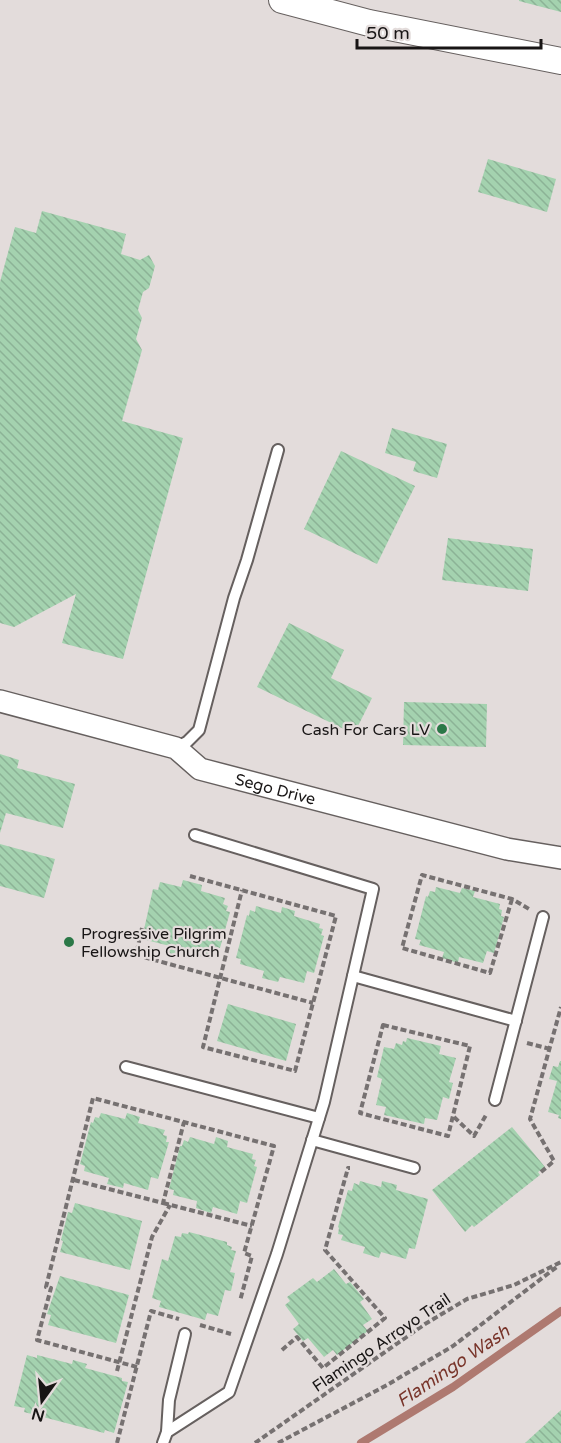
<svg xmlns="http://www.w3.org/2000/svg" width="561" height="1443" viewBox="0 0 561 1443" font-family="'Varela Round',sans-serif">
<defs>
<pattern id="building-back-hatch" width="6" height="6" patternUnits="userSpaceOnUse" patternTransform="scale(1.5)"><rect width="6" height="6" fill="#a4d2af"/><path d="M-1 5l2 2M0 0l6 6M5-1l2 2" fill="none" stroke="#8cb396"/></pattern>
</defs>
<rect width="100%" height="100%" fill="#e3dcdb"/>
<g fill="none" stroke-linecap="round" stroke-linejoin="round">
<!-- stream -->
<polyline stroke="#ae7970" stroke-width="8" points="361,1443 453,1387 561,1311"/>
</g>
<!-- building -->
<g fill="url(#building-back-hatch)">
<polygon points="561,0 561,12 519,1 519,0"/>
<polygon points="488,159 556,179 547,212 478,192"/>
<polygon points="42,211 126,234 121,254 140,260 149,255 155,266 149,288 143,292 138,310 142,318 136,339 142,350 122,421 183,438 123,659 62,643 76,594 14,627 0,623 0,282 15,227 36,233"/>
<polygon points="392,428 447,444 437,478 413,471 416,462 385,453"/>
<polygon points="341,451 415,486 377,564 304,529"/>
<polygon points="448,538 533,549 528,591 442,580"/>
<polygon points="289,623 344,650 331,678 372,698 354,734 257,687"/>
<polygon points="404,702 487,704 486,747 403,745"/>
<polygon points="0,754 19,760 17,768 75,784 63,828 6,813 0,833"/>
<polygon points="0,844 55,859 44,898 0,886"/>
<polygon points="183,880 202,885 201,891 225,898 223,904 228,906 226,911 230,912 220,948 213,947 210,959 186,952 184,957 168,954 170,946 146,940 148,935 143,934 153,889 158,890 160,882 181,887"/>
<polygon points="436,887 460,893 462,888 475,891 473,897 500,904 499,909 502,910 501,916 504,917 494,953 487,951 483,963 459,957 458,963 442,958 444,952 419,945 421,940 415,939 426,896 428,897 430,891 435,892"/>
<polygon points="256,906 281,913 282,907 295,911 294,916 320,924 319,928 323,929 321,935 324,936 314,973 307,971 304,983 280,977 278,982 262,978 264,971 240,964 241,959 236,958 247,915 249,916 250,910 255,912"/>
<polygon points="228,1004 296,1024 286,1061 217,1041"/>
<polygon points="407,1038 441,1046 439,1054 456,1058 449,1082 453,1083 449,1099 443,1097 437,1120 425,1118 424,1124 384,1115 386,1107 376,1105 382,1079 377,1077 384,1047 394,1049 396,1043 402,1045 403,1041 406,1042"/>
<polygon points="560,1061 561,1061 561,1119 558,1118 559,1115 548,1112 557,1081 549,1079 553,1066 558,1067"/>
<polygon points="101,1113 125,1119 127,1113 140,1117 138,1123 165,1130 163,1135 167,1136 166,1142 169,1142 158,1179 151,1177 148,1190 124,1183 123,1188 107,1184 109,1178 84,1171 85,1166 80,1164 91,1122 93,1123 95,1117 99,1118"/>
<polygon points="512,1127 545,1167 538,1172 540,1175 474,1227 472,1225 465,1232 432,1190"/>
<polygon points="190,1137 214,1144 216,1137 228,1141 227,1147 253,1154 252,1159 256,1160 254,1166 257,1167 247,1203 240,1201 237,1214 213,1207 211,1213 196,1208 197,1201 173,1195 174,1190 169,1189 180,1146 182,1146 184,1140 188,1142"/>
<polygon points="360,1181 381,1187 382,1181 397,1185 396,1190 428,1199 415,1249 409,1248 406,1259 381,1252 379,1258 363,1253 365,1247 341,1240 343,1235 338,1234 339,1228 338,1227 348,1190 352,1191 354,1183 359,1185"/>
<polygon points="75,1203 142,1221 130,1270 60,1252 63,1241 61,1240 68,1212 72,1213"/>
<polygon points="189,1232 227,1242 227,1245 232,1247 231,1250 236,1251 230,1272 235,1273 231,1291 225,1290 218,1316 207,1313 205,1320 159,1307 161,1301 152,1298 162,1259 168,1261 175,1236 181,1237 182,1233 188,1234"/>
<polygon points="334,1269 346,1284 350,1282 364,1299 360,1302 372,1319 363,1325 368,1331 337,1355 333,1350 324,1357 308,1338 303,1341 293,1329 299,1324 285,1305 290,1301 287,1297 313,1278 317,1282"/>
<polygon points="60,1276 129,1295 116,1343 48,1325 51,1315 47,1314"/>
<polygon points="27,1355 37,1358 37,1355 72,1364 73,1360 87,1364 85,1368 122,1378 122,1381 128,1382 114,1433 105,1430 104,1433 24,1412 25,1408 14,1406"/>
<polygon points="561,1410 561,1443 525,1443"/>
</g>
<g fill="none" stroke-linecap="round" stroke-linejoin="round">
<defs>
<g id="service">
<polyline points="176,748 187,742 199,730 234,598 247,560 278,450"/>
<polyline points="353,976 516,1021"/>
<polyline points="126,1067 319,1118"/>
<polyline points="495,1100 543,917"/>
<polyline points="312,1140 414,1168"/>
<polyline points="167,1432 169,1400 185,1334"/>
<polyline points="163,1443 167,1432 229,1392 277,1254 324,1102 373,889 195,835"/>
</g>
<g id="minor">
<path id="s1" d="M0,701l176,47 24,21 307,80 54,9"/>
</g>
<polyline id="tertiary" points="282,0 369,23 561,61"/>
</defs>
<!-- service casing -->
<use href="#service" stroke="#66605f" stroke-width="14"/>
<!-- minor casing -->
<use href="#minor" stroke="#66605f" stroke-width="24"/>
<!-- tertiary casing -->
<use href="#tertiary" stroke="#66605f" stroke-width="28"/>
<!-- path -->
<g stroke="#767171" stroke-width="4" stroke-dasharray="6 3" stroke-linecap="butt">
<polyline points="190,876 336,916 295,1071 203,1047 242,890"/>
<polyline points="512,899 490,973 402,948 422,875 512,899 529,909"/>
<polyline points="142,928 136,955 313,1003"/>
<polygon points="383,1025 470,1046 448,1136 360,1113"/>
<polyline points="527,1043 550,1049"/>
<polyline points="454,1117 474,1136 486,1115"/>
<polyline points="541,1172 554,1161 530,1119 561,1007"/>
<polyline points="74,1180 163,1203 184,1122"/>
<polyline points="163,1203 252,1226"/>
<polyline points="200,1325 231,1334"/>
<polyline points="282,1350 297,1337 323,1368 385,1318 325,1250 348,1168 350,1168"/>
<polyline points="137,1367 37,1340 51,1288 46,1287 93,1098 274,1146 244,1253 252,1256 240,1301"/>
<polyline points="117,1371 152,1237 170,1205"/>
<polyline points="117,1443 151,1311 179,1319"/>
<polyline points="255,1443 425,1324 467,1299 514,1285 561,1262"/>
<polyline points="278,1443 387,1385 453,1346 558,1266"/>
</g>
<!-- service -->
<use href="#service" stroke="#fff" stroke-width="10"/>
<!-- minor -->
<use href="#minor" stroke="#fff" stroke-width="21"/>
<!-- tertiary -->
<use href="#tertiary" stroke="#fff" stroke-width="26"/>
</g>
<!-- markers -->
<g fill="#2b7847" stroke="#e3dcdb" stroke-width="2">
<circle cx="442" cy="729" r="6"/>
<circle cx="69" cy="942" r="6"/>
</g>
<g text-anchor="middle" stroke-width="4.5" stroke-linejoin="round" paint-order="stroke">
<!-- poi labels -->
<g font-size="16" fill="#181515" stroke="#e3dcdb" text-anchor="end">
<text x="430" y="735">Cash For Cars LV</text>
<text x="81" y="939" text-anchor="start">Progressive Pilgrim<tspan x="81" dy="18">Fellowship Church</tspan></text>
</g>
<!-- street labels -->
<g font-size="16" fill="#181515" stroke="#e3dcdb">
<text dy="6" stroke="none"><textPath href="#s1" startOffset="292">Sego Drive</textPath></text>
<text transform="translate(381 1342) rotate(-34)" y="6">Flamingo Arroyo Trail</text>
</g>
<!-- water labels -->
<g font-size="18" font-style="italic" fill="#78342a" stroke="#e3dcdb">
<text transform="translate(453 1366) rotate(-34)" y="6">Flamingo Wash</text>
</g>
</g>
<!-- north arrow -->
<g transform="translate(42 1401) rotate(195)" stroke="#e3dcdb" stroke-width="4.5" paint-order="stroke">
<path d="M0-4.5L10 22L0 15L-10 22Z" fill="#181515"/>
<text y="-9" font-size="16" font-weight="bold" text-anchor="middle" fill="#181515">N</text>
</g>
<!-- scale -->
<path d="M357 39v9h184v-9" fill="none" stroke="#181515" stroke-width="3"/>
<text x="366" y="39" font-size="18" fill="#181515" stroke="#e3dcdb" stroke-width="4.5" paint-order="stroke">50 m</text>
</svg>
